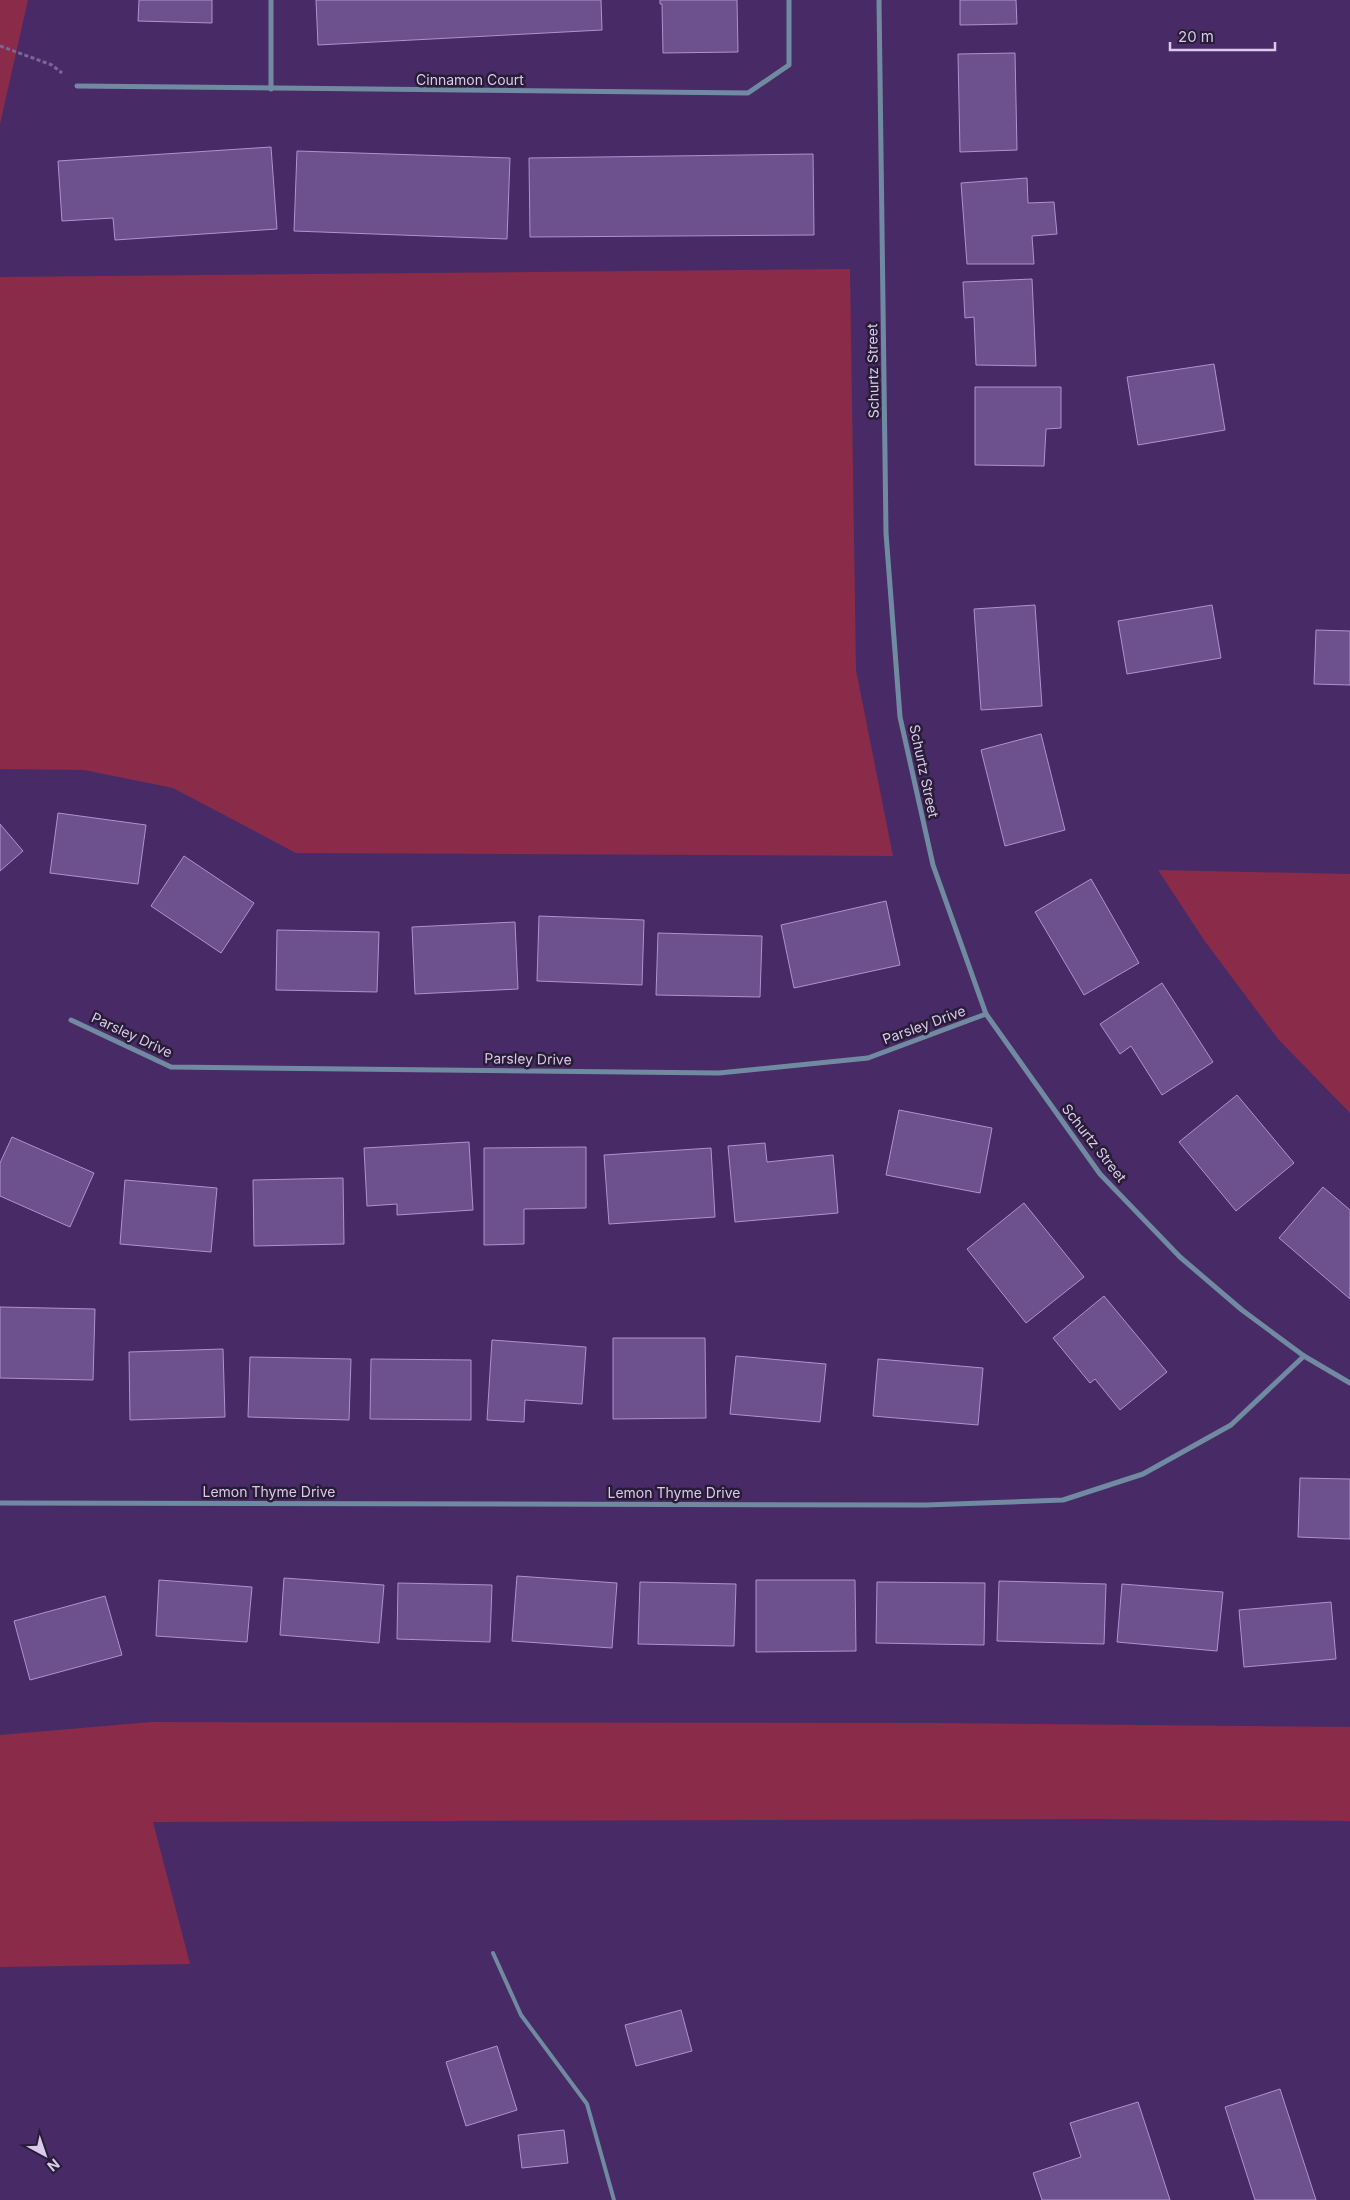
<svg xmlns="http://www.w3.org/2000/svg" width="1350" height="2200" viewBox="0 0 1350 2200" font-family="Inter,sans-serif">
<rect width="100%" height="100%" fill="#482b66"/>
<!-- green -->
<g fill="#892b49">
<polygon points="0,0 28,0 0,124"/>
<polygon points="850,269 856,670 893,856 296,853 173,788 84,770 0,769 0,277"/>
<polygon points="1158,870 1350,874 1350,1113 1278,1039 1204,940"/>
<polygon points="151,1722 936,1723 1350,1727 1350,1821 1095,1819 153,1822 190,1964 0,1967 0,1735"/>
</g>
<!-- building -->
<g fill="#6d508e" stroke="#af91d4">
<polygon points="139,0 212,0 212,23 138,21"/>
<polygon points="316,0 601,0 602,30 318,45"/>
<polygon points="660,0 737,0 738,52 663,53 662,4 660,4"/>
<polygon points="960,0 1016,0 1017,24 960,25"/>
<polygon points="1015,53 1017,150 960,152 958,54"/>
<polygon points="271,147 277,229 115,240 113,218 62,221 58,161"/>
<polygon points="297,151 510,158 507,239 294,231"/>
<polygon points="813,154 814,235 530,237 529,158"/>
<polygon points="1027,178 1028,203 1054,202 1057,234 1032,236 1034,264 967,264 961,183"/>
<polygon points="1032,279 1036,366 976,365 974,317 965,318 963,282"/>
<polygon points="1214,364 1225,430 1138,445 1127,377"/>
<polygon points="975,387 1061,387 1061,428 1046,429 1044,466 975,465"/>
<polygon points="1035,605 1042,706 981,710 974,609"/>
<polygon points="1212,605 1221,658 1127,674 1118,621"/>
<polygon points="1316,630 1350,631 1350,685 1314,684"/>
<polygon points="1041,734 1065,830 1005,846 981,750"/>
<polygon points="58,813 146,825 138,884 50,873"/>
<polygon points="0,824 23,851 0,871"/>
<polygon points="184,856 254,903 221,953 151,906"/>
<polygon points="1091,879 1139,963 1084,995 1035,912"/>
<polygon points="886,901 900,965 794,988 781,925"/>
<polygon points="539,916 644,920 642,985 537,981"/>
<polygon points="515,922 518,989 415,994 412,927"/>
<polygon points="277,930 379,932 377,992 276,990"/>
<polygon points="658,933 762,936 760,997 656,995"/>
<polygon points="1162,983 1213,1062 1162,1095 1131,1046 1120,1054 1100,1024"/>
<polygon points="1237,1095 1294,1163 1236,1211 1179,1142"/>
<polygon points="899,1110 992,1128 980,1193 886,1175"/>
<polygon points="12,1137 94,1173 70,1227 0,1196 0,1163"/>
<polygon points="469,1142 473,1210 397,1215 397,1204 367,1206 364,1148"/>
<polygon points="765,1143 767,1162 833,1155 838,1213 735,1222 728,1146"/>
<polygon points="586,1147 586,1208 524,1209 524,1244 484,1245 484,1148"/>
<polygon points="711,1148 715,1217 609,1224 604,1155"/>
<polygon points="343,1178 344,1244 254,1246 253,1180"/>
<polygon points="125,1180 217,1188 211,1252 120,1244"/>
<polygon points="1323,1187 1350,1210 1350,1299 1279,1238"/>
<polygon points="1024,1203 1084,1277 1026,1323 967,1249"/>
<polygon points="1104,1296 1167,1372 1120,1410 1095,1379 1090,1383 1053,1338"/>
<polygon points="0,1307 95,1309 93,1380 0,1378"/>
<polygon points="613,1338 705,1338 706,1418 613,1419"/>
<polygon points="492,1340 586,1347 582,1404 525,1400 524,1422 487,1420"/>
<polygon points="223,1349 225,1417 130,1420 129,1352"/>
<polygon points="736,1356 826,1364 820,1422 730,1414"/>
<polygon points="250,1357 351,1359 349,1420 248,1417"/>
<polygon points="371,1359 471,1360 471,1420 370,1419"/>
<polygon points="878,1359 983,1368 978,1425 873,1416"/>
<polygon points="1300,1478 1350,1479 1350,1539 1298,1537"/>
<polygon points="517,1576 617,1583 612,1648 512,1641"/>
<polygon points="284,1578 384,1585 379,1643 280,1635"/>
<polygon points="159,1580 252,1587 247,1642 156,1636"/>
<polygon points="756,1580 855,1580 856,1651 756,1652"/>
<polygon points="999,1581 1106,1584 1104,1644 997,1641"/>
<polygon points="640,1582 736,1584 734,1646 638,1644"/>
<polygon points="877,1582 985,1583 984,1645 876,1643"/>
<polygon points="398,1583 492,1585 490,1642 397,1639"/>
<polygon points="1122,1584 1223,1592 1217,1651 1117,1642"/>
<polygon points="105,1596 122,1655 30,1680 14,1621"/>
<polygon points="1331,1602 1336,1659 1244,1667 1239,1610"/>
<polygon points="681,2010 692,2051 636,2066 625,2025"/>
<polygon points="497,2046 517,2110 466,2126 446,2062"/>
<polygon points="1280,2089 1316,2200 1255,2200 1225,2107"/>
<polygon points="1138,2102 1170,2200 1042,2200 1033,2173 1081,2157 1070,2123"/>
<polygon points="564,2130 568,2163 522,2168 518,2135"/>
</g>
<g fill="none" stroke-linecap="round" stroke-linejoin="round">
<!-- path -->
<polyline stroke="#7d6597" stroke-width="3" stroke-dasharray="4 2.5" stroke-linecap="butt" points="0,46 52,65 62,73"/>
<!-- lane -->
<polyline stroke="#708ba1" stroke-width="4" points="493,1953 521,2015 587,2104 614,2200"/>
<!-- street -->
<g stroke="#708ba1" stroke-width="5">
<polyline points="271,0 271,89"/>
<polyline points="879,0 886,533 900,717 933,865 986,1014 1100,1174 1180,1257 1242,1310 1304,1356 1350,1383"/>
<polyline points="77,86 748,93 789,65 789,0"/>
<polyline points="71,1020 171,1067 719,1073 868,1058 986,1014"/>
<polyline points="0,1503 926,1505 1063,1500 1143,1474 1231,1425 1304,1356"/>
</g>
</g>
<g text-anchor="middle" stroke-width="5" stroke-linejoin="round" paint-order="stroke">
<!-- street labels -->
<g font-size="14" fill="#d9caed" stroke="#281c36">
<text x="470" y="85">Cinnamon Court</text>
<text transform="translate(873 371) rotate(-91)" y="5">Schurtz Street</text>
<text transform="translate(924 771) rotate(78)" y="5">Schurtz Street</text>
<text transform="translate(924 1025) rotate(-20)" y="5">Parsley Drive</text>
<text transform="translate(132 1035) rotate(25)" y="5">Parsley Drive</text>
<text transform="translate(528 1059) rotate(1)" y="5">Parsley Drive</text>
<text transform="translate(1094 1143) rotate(52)" y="5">Schurtz Street</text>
<text x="269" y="1497">Lemon Thyme Drive</text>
<text x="674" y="1498">Lemon Thyme Drive</text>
</g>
</g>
<!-- north arrow -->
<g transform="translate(45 2155) rotate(140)" stroke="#281c36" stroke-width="4" paint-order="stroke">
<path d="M0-4L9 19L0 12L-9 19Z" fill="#d9caed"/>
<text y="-8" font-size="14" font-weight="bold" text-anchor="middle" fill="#d9caed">N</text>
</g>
<!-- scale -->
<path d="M1170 42v8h105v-8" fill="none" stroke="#d9caed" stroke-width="2.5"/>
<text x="1178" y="42" font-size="15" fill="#d9caed" stroke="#281c36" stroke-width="4" paint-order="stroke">20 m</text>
</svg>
